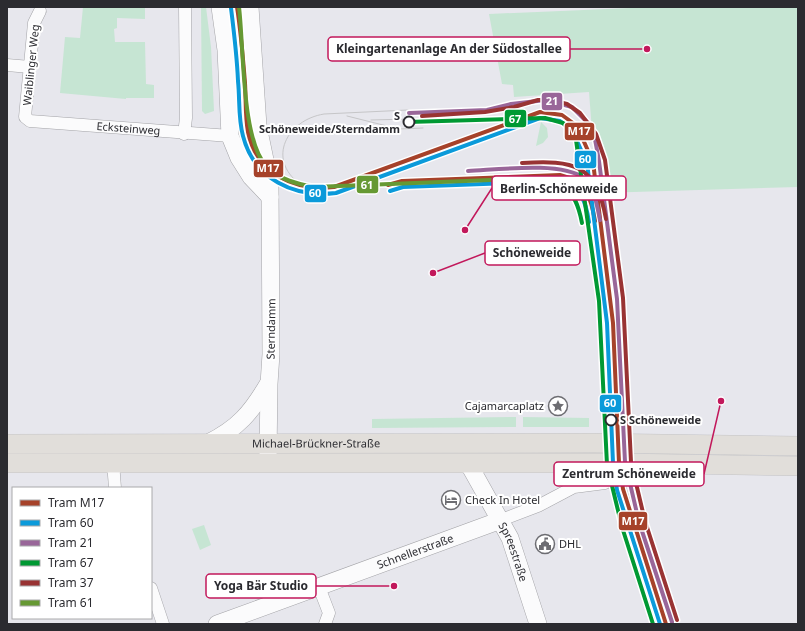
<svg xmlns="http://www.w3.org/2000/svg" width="805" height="631" viewBox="0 0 805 631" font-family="'Noto Sans',sans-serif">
<rect width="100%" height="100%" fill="#e7e7ed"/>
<!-- green -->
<g fill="#c6e5d3">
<polygon points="83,7 145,7 145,19 117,18 117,28 114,29 115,42 145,42 146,84 154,85 154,98 126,98 126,99 60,93 65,37 80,38"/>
<polygon points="201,7 206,7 211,47 214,111 205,114 202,111"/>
<polygon points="654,7 798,8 798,187 601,193 594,157 589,92 514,97 513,85 502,84 489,14"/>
<polygon points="541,122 547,128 548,137 543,143 536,146"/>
<polygon points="587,155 592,192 576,177"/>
<polygon points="516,417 516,427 372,428 372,419"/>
<polygon points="523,417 589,418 589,427 523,427"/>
<polygon points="204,525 211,545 200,550 192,529"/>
</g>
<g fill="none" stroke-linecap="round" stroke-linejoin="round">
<defs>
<g id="street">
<path id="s1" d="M40,11l-6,12 -9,94 5,4 200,15"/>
<polyline points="7,65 30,67"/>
<polyline points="184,134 186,118 185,7"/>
<polyline points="113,462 115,488"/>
<polyline points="619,463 617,475 619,486 663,624"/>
<polyline points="501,520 538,506 574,487 605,483 602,475"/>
<polyline points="319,587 329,613 325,624"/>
<polyline points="151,588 163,624"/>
</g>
<g id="secondary">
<polyline points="220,7 226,50 230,136 239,158 251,177 270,197"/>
<polyline points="250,7 258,126 270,184 271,354 269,384 268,456"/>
<path d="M208,443c30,-15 43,-30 60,-59"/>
<path id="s2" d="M468,463l42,75 28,86"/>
<path id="s3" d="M217,624l284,-104"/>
</g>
<g id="primary">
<path id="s4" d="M7,444l587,-1 204,3"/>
<polyline points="7,463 621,463 798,466"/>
</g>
</defs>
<!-- street casing -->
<use href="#street" stroke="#a3a3a7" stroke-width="13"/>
<!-- secondary casing -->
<use href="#secondary" stroke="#a3a3a7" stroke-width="18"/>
<!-- primary casing -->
<use href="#primary" stroke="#c4c4c7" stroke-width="20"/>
<!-- street -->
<use href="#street" stroke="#fbfbfc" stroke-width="12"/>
<!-- secondary -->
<use href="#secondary" stroke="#fbfbfc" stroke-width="17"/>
<!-- primary -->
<use href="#primary" stroke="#e1deda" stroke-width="19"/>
<!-- tram -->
<g stroke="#c6c6c8" stroke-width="1">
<polyline points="347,116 399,129 423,128"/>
<polyline points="371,120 409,119"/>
<path d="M517,185c14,0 23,5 37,2 47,-11 33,-84 -14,-75 -5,1 -10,3 -14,4"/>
<path d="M326,193c-9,-2 -19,-3 -26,-9 -34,-25 -13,-64 24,-70l84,-4"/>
</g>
<defs>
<g id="tram-1">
<path d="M237,7c4,25 6,51 8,76 1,16 0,33 3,49 9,42 46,59 86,55l206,-75 22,3 15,11 16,36 20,161 6,140 4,26 43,135"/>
<path d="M388,185l14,-4 158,-6c26,6 31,22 35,46"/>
</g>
<g id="tram-2">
<path d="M231,8c3,24 6,49 7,73 2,19 0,37 5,55 11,43 51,62 93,57l204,-75 20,3 12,9 15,33 20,160 6,140 4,27 43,134"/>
<path d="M390,191l13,-4 156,-6c22,5 27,21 30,41"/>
</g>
<g id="tram-3">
<polyline points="409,113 487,110 511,104 546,100 572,107 589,124 594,134 599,161 617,299 625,462 639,522 672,622"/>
<path d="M468,171c27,-1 94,-10 115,7 12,10 14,28 17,42"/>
</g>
<g id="tram-4">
<polyline points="408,122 545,118 563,123 574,134 576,140 599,301 607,465 622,527 653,624"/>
<path d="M524,187c38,-2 50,-5 58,36"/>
</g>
<g id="tram-5">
<polyline points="422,116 485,112 514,107 538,100 551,100 567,104 580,113 596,134 605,160 623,298 631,462 645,521 677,620"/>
<path d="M522,163c52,-3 74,1 84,56"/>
</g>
<path id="tram-6" d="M239,7c5,39 2,134 28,160 13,13 31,17 47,20l203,-8"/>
</defs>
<!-- tram-1 casing -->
<use href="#tram-1" stroke="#fff" stroke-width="7"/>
<!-- tram-2 casing -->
<use href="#tram-2" stroke="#fff" stroke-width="7"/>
<!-- tram-3 casing -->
<use href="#tram-3" stroke="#fff" stroke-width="7"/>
<!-- tram-4 casing -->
<use href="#tram-4" stroke="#fff" stroke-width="7"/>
<!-- tram-5 casing -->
<use href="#tram-5" stroke="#fff" stroke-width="7"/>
<!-- tram-6 casing -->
<use href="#tram-6" stroke="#fff" stroke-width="7"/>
<!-- tram-1 -->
<use href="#tram-1" stroke="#a6422a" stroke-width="4"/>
<!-- tram-2 -->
<use href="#tram-2" stroke="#0b9ada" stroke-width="4"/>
<!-- tram-3 -->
<use href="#tram-3" stroke="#969" stroke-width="4"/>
<!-- tram-4 -->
<use href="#tram-4" stroke="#093" stroke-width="4"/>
<!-- tram-5 -->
<use href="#tram-5" stroke="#933" stroke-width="4"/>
<!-- tram-6 -->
<use href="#tram-6" stroke="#693" stroke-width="4"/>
</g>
<!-- icons -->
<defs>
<symbol id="sight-ring" viewBox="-11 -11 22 22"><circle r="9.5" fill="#fff" stroke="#6d6d72" stroke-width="1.5"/><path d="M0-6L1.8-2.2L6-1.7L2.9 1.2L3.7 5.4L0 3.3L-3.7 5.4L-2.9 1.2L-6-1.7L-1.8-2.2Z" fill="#6d6d72"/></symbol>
<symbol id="hotel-ring" viewBox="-11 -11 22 22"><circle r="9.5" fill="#fff" stroke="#6d6d72" stroke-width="1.5"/><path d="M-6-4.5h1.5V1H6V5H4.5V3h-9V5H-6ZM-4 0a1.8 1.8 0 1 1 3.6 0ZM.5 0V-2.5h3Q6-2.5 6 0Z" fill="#6d6d72"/></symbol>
<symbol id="civic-ring" viewBox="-11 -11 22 22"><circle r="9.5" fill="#fff" stroke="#6d6d72" stroke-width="1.5"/><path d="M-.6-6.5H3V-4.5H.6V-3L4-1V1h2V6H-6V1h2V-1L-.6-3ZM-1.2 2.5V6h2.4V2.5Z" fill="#6d6d72"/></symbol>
</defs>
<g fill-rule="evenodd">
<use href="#sight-ring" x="547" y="395" width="22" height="22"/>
<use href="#hotel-ring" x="440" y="489" width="22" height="22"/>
<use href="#civic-ring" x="534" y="533" width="22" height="22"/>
</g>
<!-- markers -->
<g fill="#fff" stroke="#2b2b30" stroke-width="2">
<circle cx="409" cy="122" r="5.5"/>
<circle cx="611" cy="420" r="5.5"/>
</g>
<g text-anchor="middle" stroke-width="4" stroke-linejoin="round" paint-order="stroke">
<!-- street labels -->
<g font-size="11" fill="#2b2b30" stroke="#fff">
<text transform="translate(31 65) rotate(-84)" y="4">Waiblinger Weg</text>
<text dy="4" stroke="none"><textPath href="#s1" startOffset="213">Ecksteinweg</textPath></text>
<text transform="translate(271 329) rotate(-89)" y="4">Sterndamm</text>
<text dy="4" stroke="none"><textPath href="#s4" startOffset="309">Michael-Brückner-Straße</textPath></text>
<text dy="4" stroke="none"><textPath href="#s3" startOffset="211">Schnellerstraße</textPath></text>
<text dy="4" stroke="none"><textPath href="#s2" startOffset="100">Spreestraße</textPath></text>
</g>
<!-- stop labels -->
<g font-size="11" font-weight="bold" fill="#2b2b30" stroke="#fff" text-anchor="end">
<text x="400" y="120">S<tspan x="400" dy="13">Schöneweide/Sterndamm</tspan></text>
<text x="620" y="424" text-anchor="start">S Schöneweide</text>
</g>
<!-- poi labels -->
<g font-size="11" fill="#2b2b30" stroke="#fff" text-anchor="start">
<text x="544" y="410" text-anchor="end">Cajamarcaplatz</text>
<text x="465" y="504">Check In Hotel</text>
<text x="559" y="548">DHL</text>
</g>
</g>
<!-- callouts -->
<path fill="none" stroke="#c2185b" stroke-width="1.5" d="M647 49L570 49M465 230L492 188M433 273L485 253M721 401L704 474M394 586L316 586"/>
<g fill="#c2185b" stroke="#fff" stroke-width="1.5">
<circle cx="647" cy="49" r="4"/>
<circle cx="465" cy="230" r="4"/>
<circle cx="433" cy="273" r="4"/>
<circle cx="721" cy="401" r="4"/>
<circle cx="394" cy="586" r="4"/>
</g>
<g fill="#fff" stroke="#c2185b" stroke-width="1.5">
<rect x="328" y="37" width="242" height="24" rx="4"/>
<rect x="492" y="176" width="134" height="24" rx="4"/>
<rect x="485" y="241" width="95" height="24" rx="4"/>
<rect x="554" y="462" width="150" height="24" rx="4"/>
<rect x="206" y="574" width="110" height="24" rx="4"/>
</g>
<g font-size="12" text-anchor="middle" font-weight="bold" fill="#2b2b30">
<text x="449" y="53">Kleingartenanlage An der Südostallee</text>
<text x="559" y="193">Berlin-Schöneweide</text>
<text x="532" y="257">Schöneweide</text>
<text x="629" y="478">Zentrum Schöneweide</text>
<text x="261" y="590">Yoga Bär Studio</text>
</g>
<g stroke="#fff" stroke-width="1.5">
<rect x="541" y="92" width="22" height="19" rx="4" fill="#969"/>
<rect x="504" y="109" width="23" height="19" rx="4" fill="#093"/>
<rect x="564" y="122" width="31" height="19" rx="4" fill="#a6422a"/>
<rect x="574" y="150" width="23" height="19" rx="4" fill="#0b9ada"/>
<rect x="253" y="159" width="31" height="19" rx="4" fill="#a6422a"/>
<rect x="356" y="175" width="23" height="19" rx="4" fill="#693"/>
<rect x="304" y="184" width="23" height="19" rx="4" fill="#0b9ada"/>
<rect x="599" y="394" width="23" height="19" rx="4" fill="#0b9ada"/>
<rect x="618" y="511" width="30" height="20" rx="4" fill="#a6422a"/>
</g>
<g font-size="11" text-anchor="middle" font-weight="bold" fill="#fff">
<text x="552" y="105">21</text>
<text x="515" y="123">67</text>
<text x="579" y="135">M17</text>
<text x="585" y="163">60</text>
<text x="268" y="172">M17</text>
<text x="367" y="189">61</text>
<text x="315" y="197">60</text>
<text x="610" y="407">60</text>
<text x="633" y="525">M17</text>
</g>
<!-- border -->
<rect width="805" height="631" fill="none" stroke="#2b2b30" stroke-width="16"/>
<!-- legend -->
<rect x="12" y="487" width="140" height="132" fill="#ffffff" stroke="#aaaaac"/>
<rect x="20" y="500" width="20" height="6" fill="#a6422a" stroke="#aaaaac"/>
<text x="48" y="507" font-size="12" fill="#2b2b30">Tram M17</text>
<rect x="20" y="520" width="20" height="6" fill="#0b9ada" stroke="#aaaaac"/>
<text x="48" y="527" font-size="12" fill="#2b2b30">Tram 60</text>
<rect x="20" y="540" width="20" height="6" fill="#996699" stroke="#aaaaac"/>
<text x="48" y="547" font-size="12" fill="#2b2b30">Tram 21</text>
<rect x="20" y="560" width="20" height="6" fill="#009933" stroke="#aaaaac"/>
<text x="48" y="567" font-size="12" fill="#2b2b30">Tram 67</text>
<rect x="20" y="580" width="20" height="6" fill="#993333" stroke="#aaaaac"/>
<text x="48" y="587" font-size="12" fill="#2b2b30">Tram 37</text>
<rect x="20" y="600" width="20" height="6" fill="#669933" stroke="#aaaaac"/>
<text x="48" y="607" font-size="12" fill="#2b2b30">Tram 61</text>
</svg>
